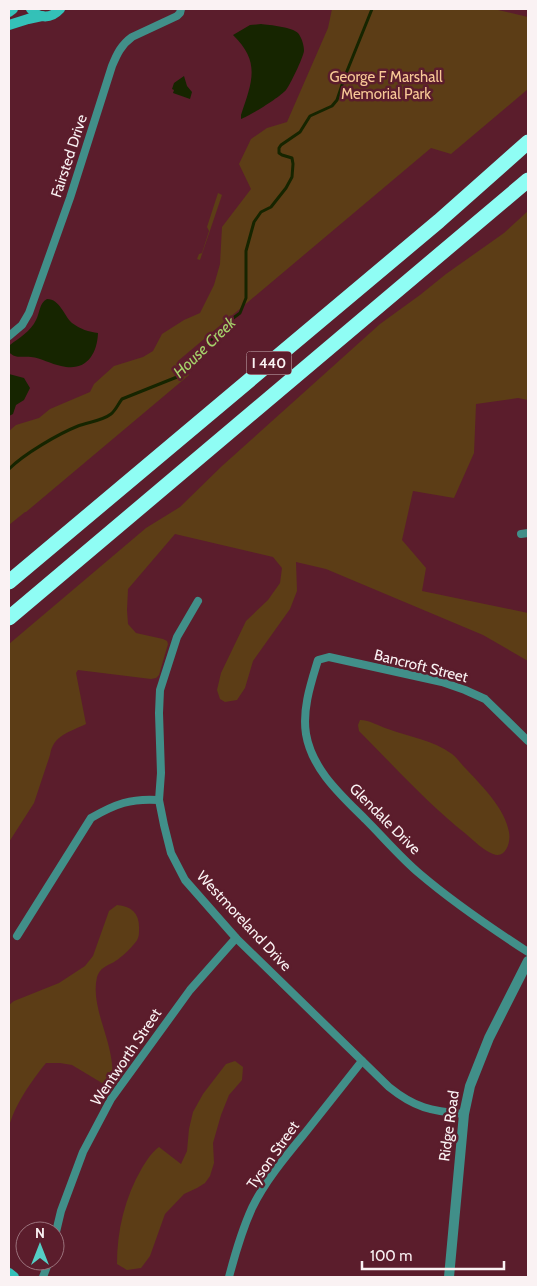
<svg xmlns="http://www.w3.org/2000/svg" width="537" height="1286" viewBox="0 0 537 1286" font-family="Cabin,sans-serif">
<rect width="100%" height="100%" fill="#5b1d2c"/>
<!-- green -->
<g fill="#5c3d16">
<polygon points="332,9 498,9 498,10 528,17 528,89 451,154 431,148 178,361 189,375 26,512 25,512 9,525 9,431 16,425 39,418 50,409 90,392 94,384 114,366 143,357 153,351 162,334 184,320 200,313 214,285 220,264 222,227 251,189 239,164 251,139 267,128 287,122 328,28"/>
<polygon points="218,193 222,195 200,260 197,259 199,254 202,253 209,231 207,227"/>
<path d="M528,211v189l-10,-2 -42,6 -2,49 -20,45 -41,-7 -11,49 24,28 -4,23 106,22v48l-45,-26 -157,-66 -30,-7 1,29 -7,18 -15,21 -22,31 -8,27 -8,12 -12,2 -5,-3 -3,-9 4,-17 25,-52 22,-21 12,-17 2,-15 -9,-11 -98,-23 -47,55 -1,21 1,14 8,9 27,6 4,2 1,3 -9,31 -3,3 -5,1 -73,-9 -2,3 10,51c-16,8 -33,11 -36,31l-16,48 -25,39v-198l137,-116 34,-21 42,-41 158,-142 40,-29 26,-21 58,-41z"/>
<path d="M360,720c10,0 18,6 28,9 21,8 45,11 64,25 5,4 10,11 15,16 16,17 38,39 42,62 2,10 -3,27 -16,22 -10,-4 -19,-13 -27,-20 -39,-31 -72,-68 -107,-103l-1,-6z"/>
<path d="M117,905c15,1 23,9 22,25 0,3 0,5 -1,8 -2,6 -18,21 -24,24 -8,4 -14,6 -17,15 -6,26 10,54 14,80 1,6 2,13 1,19 -1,4 -3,7 -5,10l-35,-21 -12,-2h-14c-14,17 -32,43 -37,64v-122l5,-4 45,-18 26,-17 8,-10 16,-45z"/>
<path d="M235,1061l8,6 -1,13 -13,15 -8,20 -8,28 1,20 -4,13 -5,7 -8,5 -13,6 -19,20 -15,42 -9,12 -14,2 -10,-6c0,-34 8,-67 25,-96 5,-8 9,-15 17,-21l22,17 6,-13 2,-22 4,-17 10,-18 23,-30z"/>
</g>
<!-- water -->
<g fill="#162500">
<path d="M261,24c9,1 31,3 37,9 4,5 6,13 6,18 -1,7 -14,34 -18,39 -6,7 -36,26 -45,29v-4c11,-33 20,-53 -8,-80l17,-10z"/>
<polygon points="184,76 187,86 192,92 190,99 173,93 174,90 172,89 174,83"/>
<path d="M47,299c13,0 17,17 25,24 8,6 17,9 26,10 -1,23 -13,39 -37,33 -10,-2 -20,-8 -30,-9 -9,-1 -16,2 -22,-5l1,-7c9,-7 21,-14 26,-25 4,-7 3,-17 11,-21z"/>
<polygon points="9,374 24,378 30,388 24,400 16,405 13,414 9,416"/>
</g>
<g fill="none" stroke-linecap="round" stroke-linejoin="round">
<!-- stream -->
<path stroke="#162500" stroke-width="3" d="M9,469c15,-15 49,-35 69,-43 10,-4 24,-5 33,-12 5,-4 7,-10 11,-15l55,-22 11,-11 11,-14 21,-21 8,-9 12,-9 6,-15v-47l8,-29 7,-10 10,-5 15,-19 6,-11 1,-13 -1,-6 -10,-3 -3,-2v-5l2,-3 19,-13 10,-16 22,-10 5,-6 8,-24 27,-67"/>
<!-- minor -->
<g stroke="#418f89" stroke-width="8">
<path d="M9,336l13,-11 7,-12 41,-115 42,-132c5,-12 9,-21 20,-29l45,-21 3,-3 1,-4"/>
<polyline points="521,534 528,533"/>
<path d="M198,601l-21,36 -17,53 -1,23 2,60 -2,27 5,25 7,28 14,27 51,58 153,149c26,21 42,24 75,27"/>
<path d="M528,741l-43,-42 -20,-9 -23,-8 -113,-25 -11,3c-7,23 -16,49 -12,74 6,36 36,62 60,86 18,18 35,38 54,54 34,29 71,54 108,78"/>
<path d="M17,936l74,-118c24,-14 40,-20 68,-18"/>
<polyline points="55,1236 61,1211 83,1152 111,1099 190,990 236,938"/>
<polyline points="43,1277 49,1261"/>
<path d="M229,1277c6,-23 13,-47 23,-69 13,-27 34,-52 53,-75 19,-24 38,-48 57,-72"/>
</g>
<!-- tertiary -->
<polyline stroke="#418f89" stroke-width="10" points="449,1277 464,1114 470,1086 489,1038 528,961"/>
<!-- secondary -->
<g stroke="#34c1b8" stroke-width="10">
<path d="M31,9c8,10 20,10 29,0"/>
<polyline points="9,12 13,9"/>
<polyline points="9,25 28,19 42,16"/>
<polyline points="9,1273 14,1277"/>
</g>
<!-- motorway -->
<g stroke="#8ffdf4" stroke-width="15">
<polyline points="9,582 439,221 528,142"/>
<polyline points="9,618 528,180"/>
</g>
</g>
<g text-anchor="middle" stroke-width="5" stroke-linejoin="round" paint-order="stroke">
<!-- shield labels -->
<rect fill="#5b1d2c" stroke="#cab2b7" stroke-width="1" x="246.5" y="351.5" width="45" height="23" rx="4"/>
<g font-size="14" font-weight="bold" fill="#faf2f3">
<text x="269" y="368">I 440</text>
</g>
<!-- park labels -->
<g font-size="15" fill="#f7c896" stroke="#5b1d2c">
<text x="386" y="82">George F Marshall<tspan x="386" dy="17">Memorial Park</tspan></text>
</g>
<!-- street labels -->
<g font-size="15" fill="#faf2f3" stroke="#5b1d2c">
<text transform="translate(69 156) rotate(-72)" y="5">Fairsted Drive</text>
<text transform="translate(421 666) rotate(14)" y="5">Bancroft Street</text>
<text transform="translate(385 819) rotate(45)" y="5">Glendale Drive</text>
<text transform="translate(244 921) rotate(47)" y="5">Westmoreland Drive</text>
<text transform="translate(126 1057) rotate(-56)" y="5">Wentworth Street</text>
<text transform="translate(449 1126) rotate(-82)" y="5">Ridge Road</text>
<text transform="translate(273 1155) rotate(-55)" y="5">Tyson Street</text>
</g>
<!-- water labels -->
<g font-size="16" font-style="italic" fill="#a6d26b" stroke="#5b1d2c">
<text transform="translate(204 347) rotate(-44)" y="6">House Creek</text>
</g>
</g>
<!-- border -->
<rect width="537" height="1286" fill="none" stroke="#faf2f3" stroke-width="20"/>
<!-- north arrow -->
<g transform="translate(40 1246)"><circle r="24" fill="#5b1d2c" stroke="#9b727c"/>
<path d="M0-4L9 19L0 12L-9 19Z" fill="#55cec5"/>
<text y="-8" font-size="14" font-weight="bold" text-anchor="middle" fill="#faf2f3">N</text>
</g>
<!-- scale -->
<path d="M362 1261v8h142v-8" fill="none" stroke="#faf2f3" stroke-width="2.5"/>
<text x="370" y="1261" font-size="15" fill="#faf2f3" stroke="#5b1d2c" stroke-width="4" paint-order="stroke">100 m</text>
</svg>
